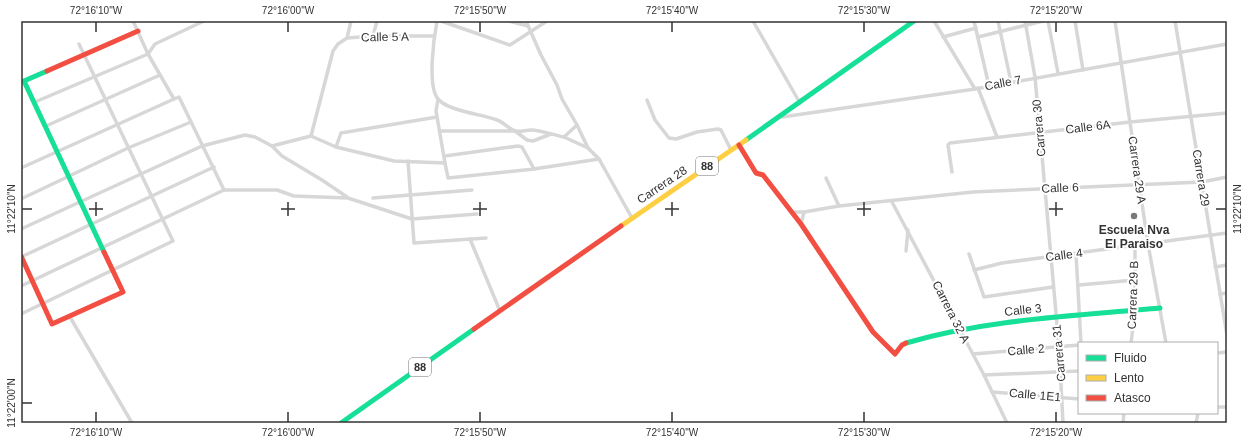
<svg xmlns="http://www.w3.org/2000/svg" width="1248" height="444" viewBox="0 0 1248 444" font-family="Helvetica,sans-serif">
<rect width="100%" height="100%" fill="#fff"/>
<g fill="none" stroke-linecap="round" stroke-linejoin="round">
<!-- street -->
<g stroke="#d7d7d7" stroke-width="3.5">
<polyline points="133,21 148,54 174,99 179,97 224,190"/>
<path d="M437,21c-3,16 -10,65 1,78 10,12 43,15 59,21 7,2 12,10 19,11 4,1 10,-1 15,-1 10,0 22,5 33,7l13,-12"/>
<polyline points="441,21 510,45 547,21"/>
<polyline points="509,21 528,26"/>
<polyline points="526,21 541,55 557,85 562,99 577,125 588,148 599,159 632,218"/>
<polyline points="753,21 800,103"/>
<polyline points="934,21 975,89"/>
<polyline points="974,21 989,86"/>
<polyline points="998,21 1011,82"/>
<polyline points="1025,21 1035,77 1059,347 1063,423"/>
<polyline points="1048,21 1058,73"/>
<polyline points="1075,21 1083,70"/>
<polyline points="1115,21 1148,244 1166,343"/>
<polyline points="1175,21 1227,335"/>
<polyline points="373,36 377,21"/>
<polyline points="943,37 976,28"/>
<polyline points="978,37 1043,21"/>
<polyline points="347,38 351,21"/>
<polyline points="978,88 997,137"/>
<polyline points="647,100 655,120 669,138 676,139 697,132 718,129 721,130 731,150"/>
<polyline points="35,102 148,54 155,44 204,21"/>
<polyline points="782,117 975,89 1227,44"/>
<polyline points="46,126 160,75"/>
<polyline points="440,131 515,131 527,140 533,141 551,134"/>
<polyline points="311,136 336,147 394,161 445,163 436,111 438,99"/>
<polyline points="564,137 588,148"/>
<polyline points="272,146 282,156 322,180 347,197"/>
<polyline points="336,147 341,133 437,117"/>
<polyline points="445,156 518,146 522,147 534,169 448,178 445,163"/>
<polyline points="408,161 414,243 486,238"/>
<polyline points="21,168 174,99"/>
<polyline points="534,169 599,159"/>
<polyline points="952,172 948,145 950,143 1130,122 1227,113"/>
<polyline points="826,178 839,206"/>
<polyline points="373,198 472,190"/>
<polyline points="21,199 128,148 191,122"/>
<polyline points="892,202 984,375 1007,423"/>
<polyline points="792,212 804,212 839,206 973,192 1202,182 1227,177"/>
<polyline points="801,224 804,212"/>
<polyline points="21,229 202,146 245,135 255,137 272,146 311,136 333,51 338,44 347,38 373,36 434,36"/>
<polyline points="470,239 500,311"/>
<polyline points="906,251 908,230"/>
<polyline points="969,254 984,297 1053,287"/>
<polyline points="1076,254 1081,343"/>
<polyline points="21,257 214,167"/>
<polyline points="1215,267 1227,265"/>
<polyline points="974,270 1002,263 1227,233"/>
<polyline points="1079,285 1135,280"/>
<polyline points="21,286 224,190 277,190 294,196 348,198 412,219 477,214"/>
<polyline points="1220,294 1227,293"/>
<polyline points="21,314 173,241 79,44"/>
<polyline points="70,317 132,423"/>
<polyline points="1131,343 1135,311 1135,247"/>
<polyline points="1217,353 1227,352"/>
<polyline points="973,354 1079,345"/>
<polyline points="984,375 1079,371"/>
<polyline points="992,392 1079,399"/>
<polyline points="1217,407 1227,407"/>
<polyline points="1123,423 1124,413"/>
<polyline points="1196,423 1198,413"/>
</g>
<!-- fast -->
<g stroke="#16e098" stroke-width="5">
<polyline points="47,71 24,81 104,252"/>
<polyline points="746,140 914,21"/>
<path d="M906,343c82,-24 169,-27 254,-35"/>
<polyline points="341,423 474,329"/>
</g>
<!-- slow -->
<polyline stroke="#ffcf43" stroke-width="5" points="621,226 746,140"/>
<!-- jam -->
<g stroke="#f24e42" stroke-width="5">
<polyline points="47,71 138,31"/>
<polyline points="739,145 756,173 763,175 801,224 873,332 895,354 902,345 906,343"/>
<polyline points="21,256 52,324 123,292 104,252"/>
<polyline points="474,329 621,226"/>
</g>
</g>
<!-- ticks -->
<path fill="none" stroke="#333" stroke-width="1.5" d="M96,22v10M288,22v10M480,22v10M672,22v10M864,22v10M1056,22v10M96,202v14M288,202v14M480,202v14M672,202v14M864,202v14M1056,202v14M22,209h10M89,209h14M281,209h14M473,209h14M665,209h14M857,209h14M1049,209h14M1216,209h10M22,403h10M96,412v10M288,412v10M480,412v10M672,412v10M864,412v10M1056,412v10"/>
<!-- markers -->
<circle fill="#7a7a7a" stroke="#fff" stroke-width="1.5" cx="1134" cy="216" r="4"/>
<g text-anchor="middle" stroke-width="4" stroke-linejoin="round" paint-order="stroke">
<!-- shield labels -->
<g fill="#fff" stroke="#707070" stroke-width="1">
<rect x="696" y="157" width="22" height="18" rx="3"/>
<rect x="409" y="358" width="22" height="18" rx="3"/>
</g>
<g font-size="11" font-weight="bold" fill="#333">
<text x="707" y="170">88</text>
<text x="420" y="371">88</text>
</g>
<!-- street labels -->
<g font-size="12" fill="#333" stroke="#fff">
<text transform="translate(385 37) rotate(-1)" y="4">Calle 5 A</text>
<text transform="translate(1003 83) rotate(-11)" y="4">Calle 7</text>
<text transform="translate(1088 127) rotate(-7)" y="4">Calle 6A</text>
<text transform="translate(1039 128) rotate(-95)" y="4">Carrera 30</text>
<text transform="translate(1137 170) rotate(82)" y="4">Carrera 29 A</text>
<text transform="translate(1201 178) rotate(81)" y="4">Carrera 29</text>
<text transform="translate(662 185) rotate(-34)" y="4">Carrera 28</text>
<text transform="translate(1060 188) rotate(-2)" y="4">Calle 6</text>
<text transform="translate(1064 255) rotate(-7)" y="4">Calle 4</text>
<text transform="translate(1133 295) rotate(-88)" y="4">Carrera 29 B</text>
<text transform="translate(1023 310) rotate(-6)" y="4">Calle 3</text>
<text transform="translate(951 312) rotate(63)" y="4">Carrera 32 A</text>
<text transform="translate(1026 350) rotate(-5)" y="4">Calle 2</text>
<text transform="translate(1059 353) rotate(-95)" y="4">Carrera 31</text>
<text transform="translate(1035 395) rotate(5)" y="4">Calle 1E1</text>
</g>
<!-- poi labels -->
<g font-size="12" font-weight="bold" fill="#333" stroke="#fff">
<text x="1134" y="234">Escuela Nva<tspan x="1134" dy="14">El Paraiso</tspan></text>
</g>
</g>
<!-- border -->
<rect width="1248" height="444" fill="none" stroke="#ffffff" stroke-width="44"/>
<!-- legend -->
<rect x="1078" y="342" width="140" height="72" fill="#ffffff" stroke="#adadad"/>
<rect x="1086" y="355" width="20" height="6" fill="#16e098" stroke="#adadad"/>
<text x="1114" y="362" font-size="12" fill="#333333">Fluido</text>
<rect x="1086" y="375" width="20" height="6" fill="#ffcf43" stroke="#adadad"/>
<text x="1114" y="382" font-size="12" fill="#333333">Lento</text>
<rect x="1086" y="395" width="20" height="6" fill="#f24e42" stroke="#adadad"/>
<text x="1114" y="402" font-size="12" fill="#333333">Atasco</text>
<rect x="22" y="22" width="1204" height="400" fill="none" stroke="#333" stroke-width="1.5"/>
<g font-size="10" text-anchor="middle" fill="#333">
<text x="96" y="14">72°16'10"W</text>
<text x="288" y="14">72°16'00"W</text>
<text x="480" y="14">72°15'50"W</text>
<text x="672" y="14">72°15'40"W</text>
<text x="864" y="14">72°15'30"W</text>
<text x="1056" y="14">72°15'20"W</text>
<text transform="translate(11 209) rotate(-90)" y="4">11°22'10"N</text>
<text transform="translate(1237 209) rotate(-90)" y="4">11°22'10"N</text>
<text transform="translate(11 403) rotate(-90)" y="4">11°22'00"N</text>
<text x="96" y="436">72°16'10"W</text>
<text x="288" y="436">72°16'00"W</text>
<text x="480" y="436">72°15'50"W</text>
<text x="672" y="436">72°15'40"W</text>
<text x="864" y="436">72°15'30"W</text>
<text x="1056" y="436">72°15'20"W</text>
</g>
</svg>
